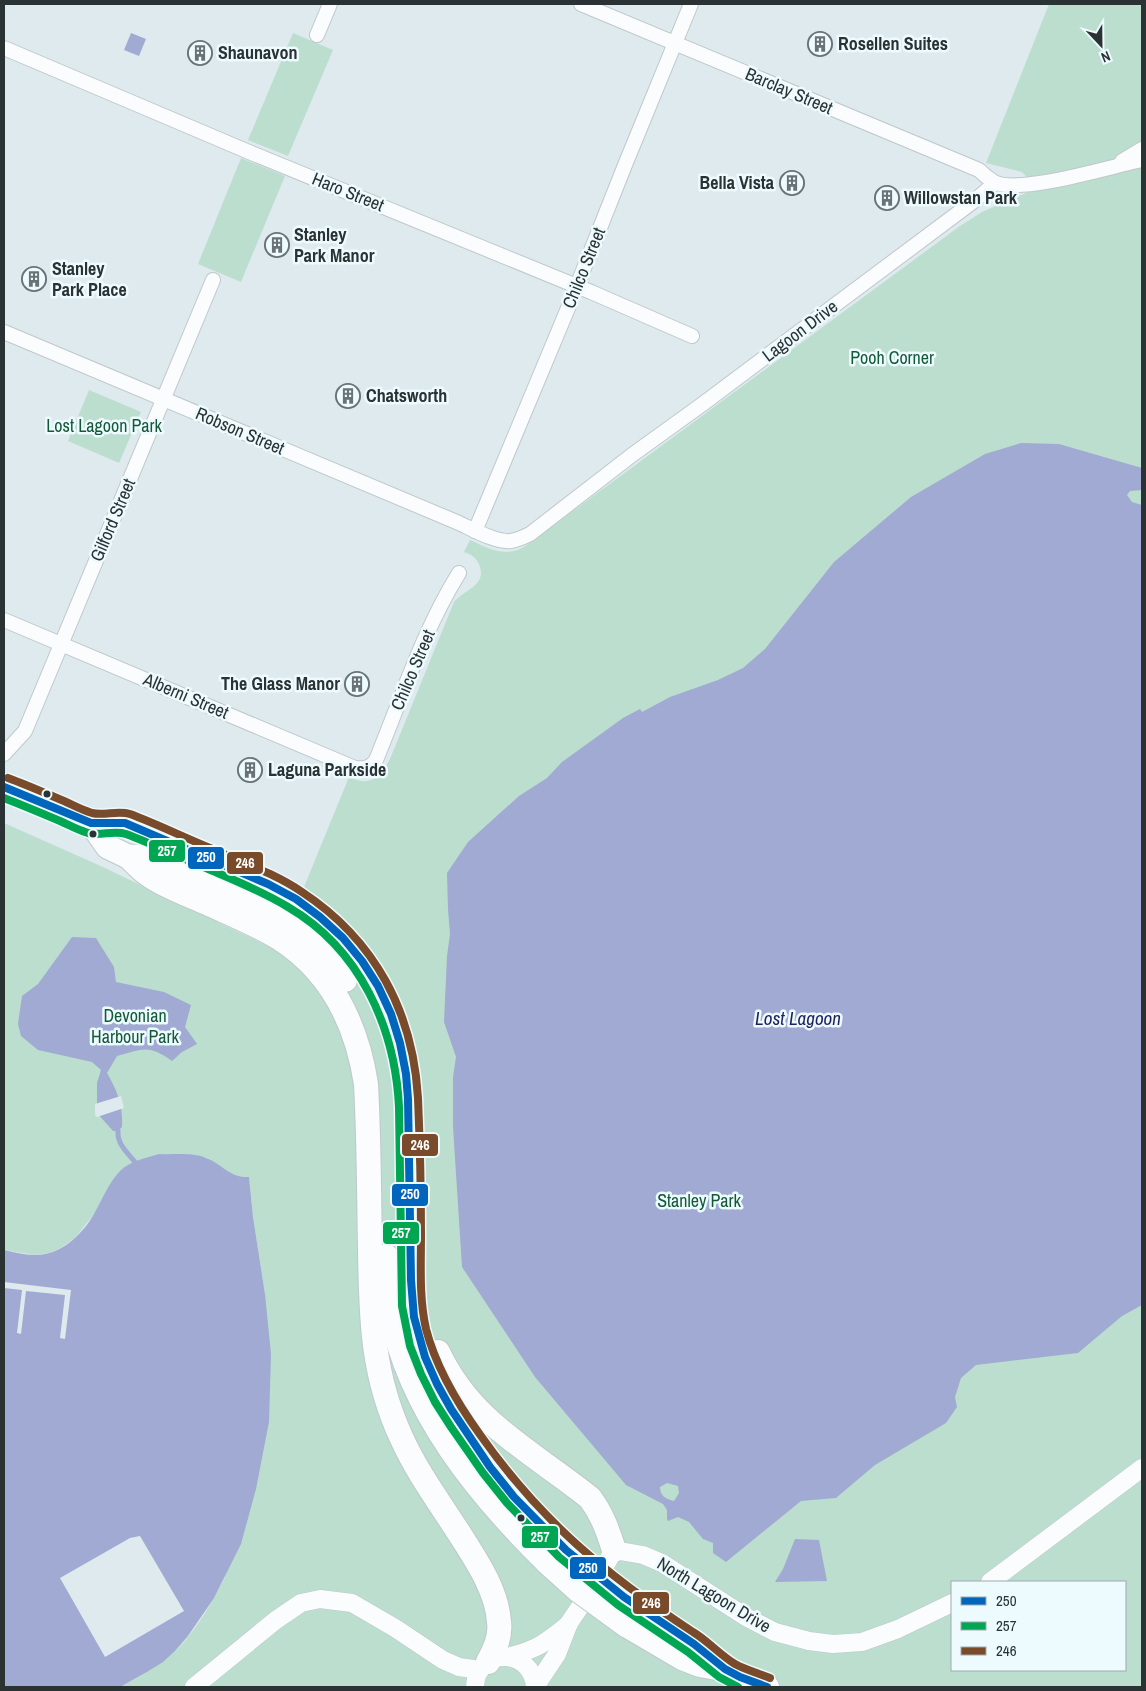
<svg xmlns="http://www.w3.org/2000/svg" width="1146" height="1691" viewBox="0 0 1146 1691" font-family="'Archivo Narrow',sans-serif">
<rect width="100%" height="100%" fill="#dfeaef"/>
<!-- green -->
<g fill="#bcdece" fill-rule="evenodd">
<path d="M1049,4h93v1683h-1022c15,-8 30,-16 43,-26 28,-20 46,-54 62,-84l40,-283 -12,-77 -4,-39 -15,-2 -27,-18 -13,-3 -100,59 -19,24 -16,11 -10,4 -14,2 -31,-5v-427l99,44 165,79 18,10 28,25 27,-66 -37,-28 45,-110c22,10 30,1 41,-18l64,-157c9,-12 32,-16 26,-35 -2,-8 -9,-13 -16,-15l6,-12c18,8 34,18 54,7l436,-321 22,-14 55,-24 -15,-16 -36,-9zM952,1582h173v88h-173z"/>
<polygon points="293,33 333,50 288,156 248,140"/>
<polygon points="241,158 285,176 241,282 198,264"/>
<polygon points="89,390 141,412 119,463 68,441"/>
</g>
<!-- water -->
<g fill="#a1aad2" fill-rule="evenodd">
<polygon points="131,33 146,39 139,56 124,50"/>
<path d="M1021,443l38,1 83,24v22l-12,1 -3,4 5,7 10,3v800l-20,11 -44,37 -102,12 -15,13 -6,19 2,10 -11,16 -71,42 -39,33 -35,3 -75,61 -13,-9v-10l-10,-4 -14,-17 -11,-5 -10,4 -1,-2v-9l-4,-6 -37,-19 -91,-108 -73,-110 -9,-140v-50l3,-20 -12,-35 3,-66 3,-22 -2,-25 -1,-36 21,-31 51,-46 28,-18 15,-16 61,-44 17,-9 2,3 28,-15 48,-17 25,-12 22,-19 69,-87 77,-65 74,-43zM667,1483l11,3 1,7 -5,8c-8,-2 -14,-5 -14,-14z"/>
<path d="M72,937l24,1 18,29 2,15 48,10 27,13 -6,22 12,17 -15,8 -10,9c-24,-17 -29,-12 -55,-5l-10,17c11,19 16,33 15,54l-4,4h-5l-16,-18v-30l4,-13 -9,-8 -54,-12 -17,-14 -3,-12 4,-28 16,-12z"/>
<path d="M159,1154c15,1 33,-2 47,4 17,6 23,20 43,19l4,40 12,77 6,60 -2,68 -13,67 -15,55 -27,54 -26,38 -13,15 -12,11 -16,10 -27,15h-116v-437c10,2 20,5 30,5 26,1 48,-20 60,-41 8,-14 15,-32 26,-43 10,-10 26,-13 39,-17z"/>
<polygon points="795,1539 819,1540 827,1581 775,1582 783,1569"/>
</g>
<!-- pier -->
<g fill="#dfeaef">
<polygon points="121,1096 124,1108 97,1117 95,1115 95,1104"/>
<polygon points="4,1282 71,1290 65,1339 60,1338 65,1295 26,1291 21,1334 17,1333 22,1290 4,1288"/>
<polygon points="140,1536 184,1611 105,1657 60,1578 130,1538"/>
</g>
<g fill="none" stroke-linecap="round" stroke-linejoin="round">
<!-- stream -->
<path stroke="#a1aad2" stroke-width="5" d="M118,1131c-1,13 9,21 17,31"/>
<defs>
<g id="minor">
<path d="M581,4l398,166c4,4 10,9 15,12 25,13 118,-16 148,-22"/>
<polyline points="317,35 330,4"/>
<polyline points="4,48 249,152 591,292 692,336"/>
<polyline points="1122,161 1142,149"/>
<path d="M4,332l455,191c13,6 37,20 52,18 7,-1 13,-4 19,-7l102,-79 72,-52 270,-202 21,-18"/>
<polyline points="475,531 571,301 625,165 691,4"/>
<path d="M4,620l351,148c9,1 16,0 21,-8 26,-63 47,-129 83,-187"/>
<polyline points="4,754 25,731 213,280"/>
</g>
<g id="tertiary">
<polyline points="990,1582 1142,1468"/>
<path d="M507,1657c29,-7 39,-14 62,-33"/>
<polyline points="194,1687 276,1620 301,1603 320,1599 352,1603 395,1628 443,1660 459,1667 480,1670"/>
<path d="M475,1687c1,-40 57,-40 60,0"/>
<polyline points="535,1687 557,1654 569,1623 590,1592 614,1550 643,1555 662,1563 746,1617 775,1632 809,1641 833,1644 862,1642 898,1629 952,1603"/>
</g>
<g id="trunk">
<path d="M4,787l87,36h34l152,65c71,37 115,101 128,179 5,26 4,53 4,79 1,51 1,102 3,152 7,91 85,188 150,249"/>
<polyline points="91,823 108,847 129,857 149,856 245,900 285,921 317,947 345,980"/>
<path d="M129,857c6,6 12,13 20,18 15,11 40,20 58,28 24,11 49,21 72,35 52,33 78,87 87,146 3,55 3,111 4,166 1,69 2,125 32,189 15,33 37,63 57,94 17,27 38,57 40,89 2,14 -4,27 -11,40"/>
<path d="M386,1256c0,19 1,38 5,57 19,98 87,181 156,249"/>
<path d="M438,1352c33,71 95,100 152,146 12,16 18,33 24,52"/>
<polyline points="638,1608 691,1642 722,1666"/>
<polyline points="626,1625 682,1658 700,1665 727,1670 767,1687"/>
</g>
</defs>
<!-- minor casing -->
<use href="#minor" stroke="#bfc8cb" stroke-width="16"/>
<!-- tertiary casing -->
<use href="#tertiary" stroke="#bfc8cb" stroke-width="19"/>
<!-- trunk casing -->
<use href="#trunk" stroke="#bfc8cb" stroke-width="26"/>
<!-- minor -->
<use href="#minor" stroke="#fafcfd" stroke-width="14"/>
<!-- tertiary -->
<use href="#tertiary" stroke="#fafcfd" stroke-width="18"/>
<!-- trunk -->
<use href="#trunk" stroke="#fafcfd" stroke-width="24"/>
<defs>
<g id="trunk-bridge">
<polyline points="562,1547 601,1580 638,1608"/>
<polyline points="547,1562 578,1590 626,1625"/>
</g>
</defs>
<!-- trunk-bridge casing -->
<use href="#trunk-bridge" stroke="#bfc8cb" stroke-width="26" stroke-linecap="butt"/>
<!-- trunk-bridge -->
<use href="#trunk-bridge" stroke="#fafcfd" stroke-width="24"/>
<defs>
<polyline id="bus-1" points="4,787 91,823 125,823 268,884 296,899 320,917 343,938 362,961 378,986 391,1014 400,1043 406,1074 408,1099 411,1280 414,1317 425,1357 437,1384 451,1409 490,1467 514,1497 566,1550 624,1597 694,1644 725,1669 740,1677 767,1687"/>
<path id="bus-2" d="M4,798c18,7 37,15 56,23 9,4 18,9 28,12 12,3 26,-3 38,1 27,10 53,23 80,34 28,12 56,23 82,39 72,42 107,120 111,200l3,199 8,40 11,28 14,28 16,25 32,46 24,30 52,54 59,48 70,47 31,25 19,10"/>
<path id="bus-3" d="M8,778c19,7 37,15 56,23 9,4 18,9 28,12 12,3 26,-3 38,1 27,10 53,23 80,34 31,14 64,25 92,44 73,48 111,120 116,206 2,46 3,91 3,136 0,32 -2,64 5,95 10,39 31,74 55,107 60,85 125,139 212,196 15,9 27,23 42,32 11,6 23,9 35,14"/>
</defs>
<!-- bus-1 casing -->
<use href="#bus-1" stroke="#edfafe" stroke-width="11"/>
<!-- bus-2 casing -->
<use href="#bus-2" stroke="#edfafe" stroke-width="11"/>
<!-- bus-3 casing -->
<use href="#bus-3" stroke="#edfafe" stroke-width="11"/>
<!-- bus-1 -->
<use href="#bus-1" stroke="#0065bd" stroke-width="8"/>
<!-- bus-2 -->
<use href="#bus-2" stroke="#00a651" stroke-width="8"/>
<!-- bus-3 -->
<use href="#bus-3" stroke="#7a4b2a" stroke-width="8"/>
</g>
<!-- icons -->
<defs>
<symbol id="building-ring" viewBox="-11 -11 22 22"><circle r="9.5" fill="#edfafe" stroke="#697275" stroke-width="1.5"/><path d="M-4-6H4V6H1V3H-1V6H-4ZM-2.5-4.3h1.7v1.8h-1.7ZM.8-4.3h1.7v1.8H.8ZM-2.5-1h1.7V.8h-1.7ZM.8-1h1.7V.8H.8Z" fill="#697275"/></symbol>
</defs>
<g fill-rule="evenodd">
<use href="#building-ring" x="806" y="30" width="28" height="28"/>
<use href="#building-ring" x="186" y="39" width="28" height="28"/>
<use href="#building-ring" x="778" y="169" width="28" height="28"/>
<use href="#building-ring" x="873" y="184" width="28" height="28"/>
<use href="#building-ring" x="263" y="231" width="28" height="28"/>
<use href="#building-ring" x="20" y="265" width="28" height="28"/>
<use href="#building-ring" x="334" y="382" width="28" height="28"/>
<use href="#building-ring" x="343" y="670" width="28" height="28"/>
<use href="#building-ring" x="236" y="756" width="28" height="28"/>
</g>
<!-- markers -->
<g fill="#2a3234" stroke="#edfafe" stroke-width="2">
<circle cx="47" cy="794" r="4.5"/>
<circle cx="93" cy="834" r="4.5"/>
<circle cx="521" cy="1518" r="4.5"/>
</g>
<g text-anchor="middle" stroke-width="5" stroke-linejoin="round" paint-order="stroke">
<!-- poi labels -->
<g font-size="18" font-weight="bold" fill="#2a3234" stroke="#edfafe" text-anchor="start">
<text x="838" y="50">Rosellen Suites</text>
<text x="218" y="59">Shaunavon</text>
<text x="774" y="189" text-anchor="end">Bella Vista</text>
<text x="904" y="204">Willowstan Park</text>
<text x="294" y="241">Stanley<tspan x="294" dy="21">Park Manor</tspan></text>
<text x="52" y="275">Stanley<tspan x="52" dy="21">Park Place</tspan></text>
<text x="366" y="402">Chatsworth</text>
<text x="340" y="690" text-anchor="end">The Glass Manor</text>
<text x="268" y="776">Laguna Parkside</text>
</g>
<!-- street labels -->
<g font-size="18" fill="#2a3234" stroke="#edfafe">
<text transform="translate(789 91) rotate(23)" y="6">Barclay Street</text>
<text transform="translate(348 192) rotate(22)" y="6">Haro Street</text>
<text transform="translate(584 268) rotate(-68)" y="6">Chilco Street</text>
<text transform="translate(800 331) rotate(-37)" y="6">Lagoon Drive</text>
<text transform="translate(240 431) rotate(23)" y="6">Robson Street</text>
<text transform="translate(113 520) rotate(-67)" y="6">Gilford Street</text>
<text transform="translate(413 670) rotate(-67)" y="6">Chilco Street</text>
<text transform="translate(186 696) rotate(23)" y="6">Alberni Street</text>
<text transform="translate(714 1595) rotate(31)" y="6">North Lagoon Drive</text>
</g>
<!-- park labels -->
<g font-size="18" fill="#145937" stroke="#edfafe">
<text x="892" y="364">Pooh Corner</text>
<text x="104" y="432">Lost Lagoon Park</text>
<text x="135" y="1022">Devonian<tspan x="135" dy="21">Harbour Park</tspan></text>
<text x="699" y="1207">Stanley Park</text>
</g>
<!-- water labels -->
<g font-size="19" font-style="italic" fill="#201f5f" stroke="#edfafe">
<text x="798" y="1025">Lost Lagoon</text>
</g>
</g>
<g stroke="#edfafe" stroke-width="2">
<rect x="148" y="839" width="38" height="24" rx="5" fill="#00a651"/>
<rect x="187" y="846" width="38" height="24" rx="5" fill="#0065bd"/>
<rect x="226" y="851" width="38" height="24" rx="5" fill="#7a4b2a"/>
<rect x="401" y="1133" width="38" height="24" rx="5" fill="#7a4b2a"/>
<rect x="391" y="1183" width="38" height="24" rx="5" fill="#0065bd"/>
<rect x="382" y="1221" width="38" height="24" rx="5" fill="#00a651"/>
<rect x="521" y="1525" width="38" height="24" rx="5" fill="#00a651"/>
<rect x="569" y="1556" width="38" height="24" rx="5" fill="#0065bd"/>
<rect x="632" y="1591" width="38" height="24" rx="5" fill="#7a4b2a"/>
</g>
<g font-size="14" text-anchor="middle" font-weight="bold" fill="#fff">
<text x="167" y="856">257</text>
<text x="206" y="862">250</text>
<text x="245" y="868">246</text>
<text x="420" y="1150">246</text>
<text x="410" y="1199">250</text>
<text x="401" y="1238">257</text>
<text x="540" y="1542">257</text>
<text x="588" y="1573">250</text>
<text x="651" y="1608">246</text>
</g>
<!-- border -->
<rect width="1146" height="1691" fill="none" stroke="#2a3234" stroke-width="10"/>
<!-- legend -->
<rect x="951" y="1581" width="175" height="90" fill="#edfafe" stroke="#9faaad"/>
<rect x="961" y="1597" width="25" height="8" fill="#0065bd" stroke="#9faaad"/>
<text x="996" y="1606" font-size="15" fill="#2a3234">250</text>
<rect x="961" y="1622" width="25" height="8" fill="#00a651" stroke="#9faaad"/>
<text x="996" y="1631" font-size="15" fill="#2a3234">257</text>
<rect x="961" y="1647" width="25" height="8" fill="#7a4b2a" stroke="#9faaad"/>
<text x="996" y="1656" font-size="15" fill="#2a3234">246</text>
<!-- north arrow -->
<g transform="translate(1101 45) rotate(158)" stroke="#edfafe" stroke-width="4" paint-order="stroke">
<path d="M0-4L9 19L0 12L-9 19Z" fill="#2a3234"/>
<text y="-8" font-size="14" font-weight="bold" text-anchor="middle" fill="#2a3234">N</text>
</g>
</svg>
